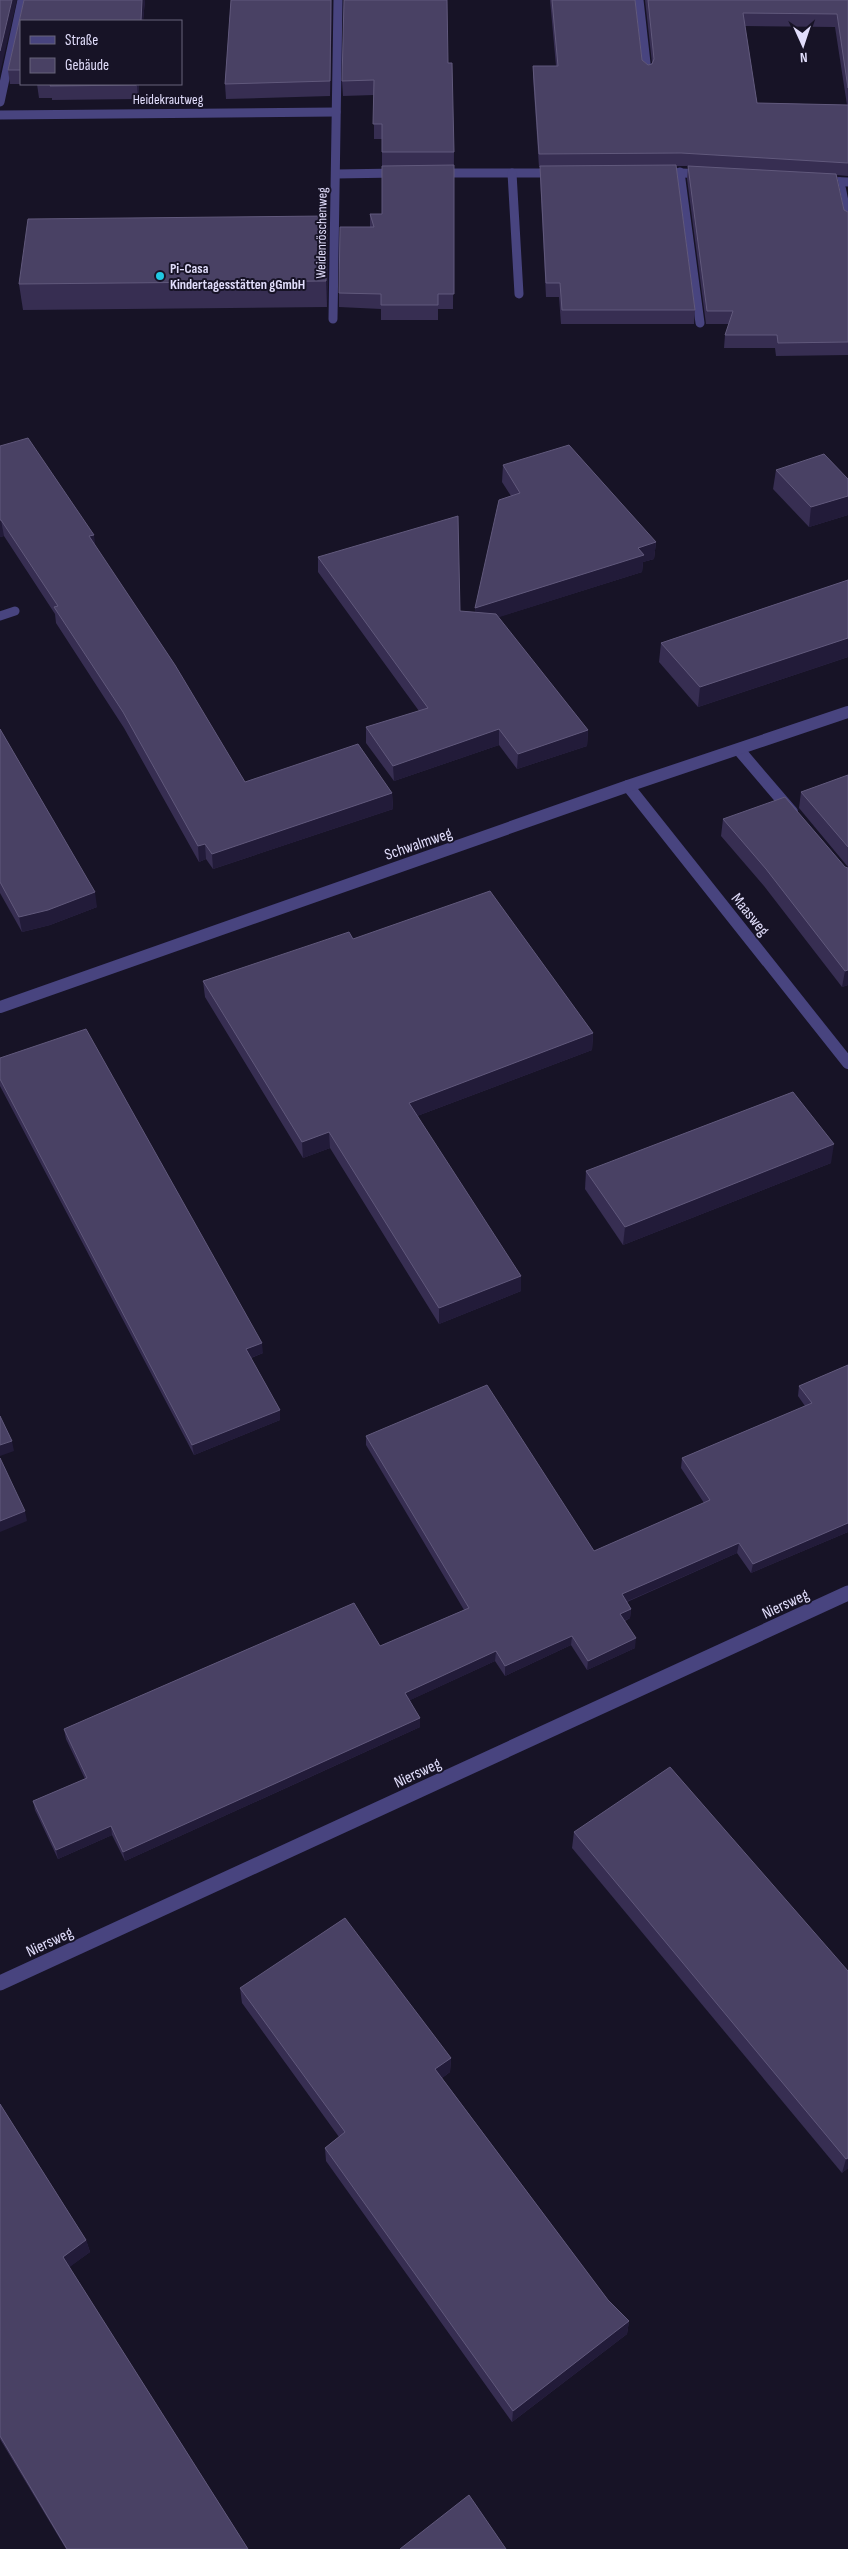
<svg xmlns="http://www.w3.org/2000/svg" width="848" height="2549" viewBox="0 0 848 2549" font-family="'Sofia Sans Condensed',sans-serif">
<rect width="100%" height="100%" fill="#171326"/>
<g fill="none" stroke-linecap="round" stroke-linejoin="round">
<!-- service -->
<polyline stroke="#48447f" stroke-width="12" points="739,750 792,812"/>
<!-- minor-far2 -->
<g stroke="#48447f" stroke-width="9">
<polyline points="639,0 647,72"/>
<polyline points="0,102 22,0"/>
<polyline points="0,115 336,112"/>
<polyline points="661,172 703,174"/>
<polyline points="680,172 700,323"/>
<polyline points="438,173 556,173"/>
<polyline points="512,173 519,294"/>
<polyline points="336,174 398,173"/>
<polyline points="821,181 848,182"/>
<polyline points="840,182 848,221"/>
<polyline points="333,319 338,0"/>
<polyline points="0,616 15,611"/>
</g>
<!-- minor-far1 -->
<g stroke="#48447f" stroke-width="12">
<polyline points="628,786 848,1063"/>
<polyline points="0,1007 628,786 848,712"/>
</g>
<!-- minor -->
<polyline stroke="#48447f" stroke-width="15" points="0,1983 848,1593"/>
</g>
<!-- wall -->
<g fill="#372e52" fill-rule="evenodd">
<polygon points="24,0 145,0 143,21 21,21 21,84 139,84 138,99 52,100 52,98 39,98 37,84 10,84 8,70"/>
<polygon points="231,0 332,0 330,96 226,99 225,84"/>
<path d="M550,0h85l7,60 6,5 4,-2 -7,-63h203v176l-11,-1 7,35 4,2v143l-72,1 -1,-8h-51l1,-13 4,-11h-23l-19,-145 1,-13h-12l19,144 -1,14h-133l-2,-27h-13l-6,-118v-12h-1l-6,-89v-12h23zM745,26l90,1 12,78 -90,-2z"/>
<polygon points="448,63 454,152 453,309 438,309 438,320 381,320 381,309 339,307 339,293 370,227 370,214 382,214 382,139 374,139 374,95 343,96 342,81"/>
<polygon points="328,242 327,307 23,310 19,284"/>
<polygon points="0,446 95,546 245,782 392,793 393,809 213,869 206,859 199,862 124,728 56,623 55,614 4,536 0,537"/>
<polygon points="503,465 656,542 654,559 643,562 642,572 498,617 588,730 587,746 517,769 499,745 394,781 366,743 366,727 419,711 318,572 318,557 460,611 475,612 475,608 511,496 502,482"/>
<polygon points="776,470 848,479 848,515 809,527 773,489"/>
<polygon points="848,580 848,657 698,707 659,662 661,643"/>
<polygon points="0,729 97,907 50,925 22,932 0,893"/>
<polygon points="848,775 848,867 799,808 801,792"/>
<polygon points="723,819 845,867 848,985 842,987 764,886 721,836"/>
<polygon points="353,939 593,1033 592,1050 417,1116 521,1291 439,1324 330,1148 303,1158 205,997 203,981"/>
<polygon points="0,1058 263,1353 251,1358 280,1410 280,1420 194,1455 0,1086"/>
<polygon points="831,1163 623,1245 585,1189 586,1171"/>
<polygon points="848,1365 848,1532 751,1573 737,1553 627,1602 631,1609 630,1618 625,1621 635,1648 587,1670 571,1645 505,1676 495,1661 410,1700 420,1727 275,1793 125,1861 112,1835 58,1859 35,1810 33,1801 85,1779 66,1739 64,1729 380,1646 464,1610 366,1445 366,1436 594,1551 704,1503 681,1468 682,1458 805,1406 798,1396 799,1386"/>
<polygon points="574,1832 848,1971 848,2168 842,2173 572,1848"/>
<polygon points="240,1988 451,2058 450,2072 442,2078 608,2300 629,2321 627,2334 512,2422 326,2161 325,2148 339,2137 242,2003"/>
<polygon points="0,2104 86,2240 90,2252 69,2267 248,2549 66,2549 0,2439"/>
</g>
<!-- shaded-wall -->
<g fill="#221b39">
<polygon points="12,0 17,0 0,73 0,51"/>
<polygon points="142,0 145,0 143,21 141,21"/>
<polygon points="331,0 332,0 330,96 330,81"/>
<polygon points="137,84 139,84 138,99"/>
<polygon points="327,216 328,242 327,307 326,281"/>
<polygon points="848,496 848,515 809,527 811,507"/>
<polygon points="0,520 1,520 4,536 0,537"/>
<polygon points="94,535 96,551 89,536"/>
<polygon points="656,542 654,559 643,562 642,572 474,625 475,608 638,548"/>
<polygon points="848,638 848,657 698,707 700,687"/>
<polygon points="499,729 499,745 394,781 393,766"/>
<polygon points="588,730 587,746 517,769 518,754"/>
<polygon points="392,793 393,809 213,869 212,854"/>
<polygon points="205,844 206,859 199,862 198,846"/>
<polygon points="95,892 97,907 50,925 22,932 19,917"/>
<polygon points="848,970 848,985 842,987 845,971"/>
<polygon points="593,1033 592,1050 409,1119 409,1103"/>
<polygon points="329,1132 330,1148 303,1158 302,1142"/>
<polygon points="834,1144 831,1163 623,1245 625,1227"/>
<polygon points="521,1276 521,1291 439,1324 439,1308"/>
<polygon points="262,1343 263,1353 247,1359 246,1349"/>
<polygon points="280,1410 280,1420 194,1455 192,1445"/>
<polygon points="12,1441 14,1451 0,1456 0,1445"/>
<polygon points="25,1511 27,1521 0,1532 0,1521"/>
<polygon points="848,1523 848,1532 751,1573 753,1564"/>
<polygon points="739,1543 737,1553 621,1604 622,1594"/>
<polygon points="631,1609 630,1618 619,1623 620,1614"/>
<polygon points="572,1636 571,1645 505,1676 505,1666"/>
<polygon points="636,1638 635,1648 587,1670 588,1661"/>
<polygon points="496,1651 495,1661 406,1702 405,1693"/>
<polygon points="420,1718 420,1727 125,1861 123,1852"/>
<polygon points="111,1826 112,1835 58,1859 56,1850"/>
<polygon points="451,2058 450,2072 435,2083 435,2069"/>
<polygon points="848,2158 848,2168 842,2173 846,2159"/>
<polygon points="86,2240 90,2252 67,2269 63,2257"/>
<polygon points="629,2321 627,2334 512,2422 513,2411"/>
</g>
<!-- building -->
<g fill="#494164" stroke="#61597c">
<polygon points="0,0 12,0 0,51"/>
<polygon points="24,0 142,0 141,21 21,21 21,70 8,70"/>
<polygon points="231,0 331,0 330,81 225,84"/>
<polygon points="344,0 447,0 448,63 452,63 454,152 382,152 382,124 373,124 374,80 342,81"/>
<polygon points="552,0 635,0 642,60 648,65 652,64 654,59 648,0 848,0 848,88 837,14 743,13 757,103 848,105 848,163 681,153 539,154 533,66 558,66"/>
<polygon points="51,84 137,84 136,85 50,86"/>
<polygon points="454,165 454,294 438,294 438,305 381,305 381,294 339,293 340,227 374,227 370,214 382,214 382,166"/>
<polygon points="676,165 695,310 562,310 560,283 546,283 540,166"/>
<polygon points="688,166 836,174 844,210 848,212 848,342 778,343 777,335 725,335 733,311 707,311"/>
<polygon points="327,216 326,281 19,284 28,219"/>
<polygon points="28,438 94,535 89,536 175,665 245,782 358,744 392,793 212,854 205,844 198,846 123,712 54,607 58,606 1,520 0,520 0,446"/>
<polygon points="569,445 656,542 638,548 644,555 475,608 499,500 520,493 503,465"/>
<polygon points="824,454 848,479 848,496 811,507 776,470"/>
<polygon points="458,516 460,611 496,614 588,730 518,754 499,729 393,766 366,727 428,708 318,557"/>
<polygon points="848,580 848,638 700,687 661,643"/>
<polygon points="0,729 95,892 48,910 19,917 0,882"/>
<polygon points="848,775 848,847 801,792"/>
<polygon points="785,797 845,867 848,868 848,970 845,971 766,869 723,819"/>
<polygon points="490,891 593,1033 409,1103 521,1276 439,1308 329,1132 302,1142 203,981 349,932 353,939"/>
<polygon points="86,1029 262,1343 246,1349 280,1410 192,1445 0,1079 0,1058"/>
<polygon points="793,1092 834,1144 625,1227 586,1171"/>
<polygon points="848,1365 848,1523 753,1564 739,1543 622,1594 631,1609 620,1614 636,1638 588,1661 572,1636 505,1666 496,1651 405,1693 420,1718 274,1784 123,1852 111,1826 56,1850 33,1801 87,1778 64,1729 354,1603 380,1646 469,1608 366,1436 487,1385 594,1551 710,1500 682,1458 812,1403 799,1386"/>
<polygon points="0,1416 12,1441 0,1445"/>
<polygon points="0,1458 25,1511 0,1521"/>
<polygon points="670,1767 848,1971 848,2158 846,2159 574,1832"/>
<polygon points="345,1918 451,2058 435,2069 608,2300 629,2321 513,2411 325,2148 345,2132 240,1988"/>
<polygon points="0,2104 86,2240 63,2257 248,2549 67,2549 0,2436"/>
<polygon points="469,2495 506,2549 400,2549"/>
</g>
<!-- markers -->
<circle fill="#21c8e2" stroke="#171326" stroke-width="2" cx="160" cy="276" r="5"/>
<g text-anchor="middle" stroke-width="4" stroke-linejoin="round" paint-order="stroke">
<!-- far-street labels -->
<g font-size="14" fill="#e1ddfb" stroke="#171326">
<text x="168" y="104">Heidekrautweg</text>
<text transform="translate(321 233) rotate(-89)" y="5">Weidenröschenweg</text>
</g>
<!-- far-poi labels -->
<g font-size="14" font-weight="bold" fill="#e1ddfb" stroke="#171326" text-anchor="start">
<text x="170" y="273">Pi-Casa<tspan x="170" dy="16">Kindertagesstätten gGmbH</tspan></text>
</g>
<!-- street labels -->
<g font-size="16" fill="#e1ddfb" stroke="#171326">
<text transform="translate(418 843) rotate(-19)" y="6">Schwalmweg</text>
<text transform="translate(751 914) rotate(51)" y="6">Maasweg</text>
<text transform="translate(785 1603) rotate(-25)" y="6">Niersweg</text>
<text transform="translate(417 1772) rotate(-25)" y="6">Niersweg</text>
<text transform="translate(49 1941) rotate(-25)" y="6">Niersweg</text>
</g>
</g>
<!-- legend -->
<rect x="20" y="20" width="162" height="65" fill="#171326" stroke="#68647b"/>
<rect x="30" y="36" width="25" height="8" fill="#48447f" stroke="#68647b"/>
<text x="65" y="45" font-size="15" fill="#e1ddfb">Straße</text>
<rect x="30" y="58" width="25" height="15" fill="#494164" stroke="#68647b"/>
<text x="65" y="70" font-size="15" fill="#e1ddfb">Gebäude</text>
<!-- north arrow -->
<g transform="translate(803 45) rotate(177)" stroke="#171326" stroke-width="4" paint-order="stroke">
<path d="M0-4L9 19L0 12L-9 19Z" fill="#e1ddfb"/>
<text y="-8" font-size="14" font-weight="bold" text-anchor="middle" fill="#e1ddfb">N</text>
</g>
</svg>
